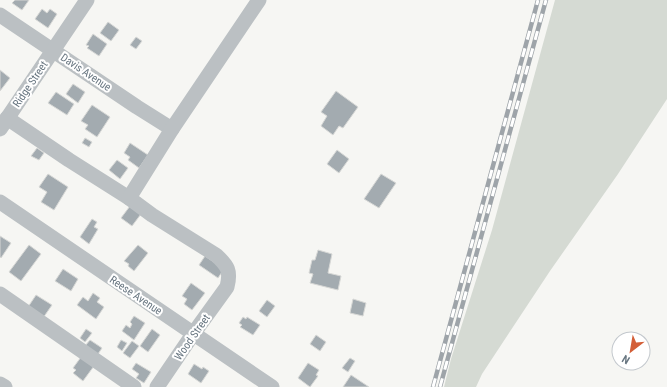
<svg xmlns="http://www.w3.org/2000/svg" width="667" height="387" viewBox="0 0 667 387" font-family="'Roboto Condensed',sans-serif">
<rect width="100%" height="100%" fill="#f6f6f3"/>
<!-- green -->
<polygon fill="#d5dad3" points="555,0 667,0 667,99 618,174 550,271 482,374 476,387 444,387 451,359 492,230"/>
<!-- building -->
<g fill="#a3abb0" stroke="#d7d8d6">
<polygon points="15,0 29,0 22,10 12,3"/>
<polygon points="42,9 47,13 50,9 57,14 48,28 35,19"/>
<polygon points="108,22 119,30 111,41 100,33"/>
<polygon points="93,34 107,44 99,56 87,48 89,46 86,45"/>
<polygon points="136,37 142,41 136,49 130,45"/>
<polygon points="0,70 10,78 0,91"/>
<polygon points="73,84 85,92 78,103 66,94"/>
<polygon points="336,91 358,107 343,128 339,126 333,135 321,126 327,116 321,112"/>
<polygon points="56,92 74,104 67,115 48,103"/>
<polygon points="92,105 110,117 97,137 85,129 88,125 81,121"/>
<polygon points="85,138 92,142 89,147 82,143"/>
<polygon points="130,143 148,155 139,168 128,160 130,157 124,153"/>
<polygon points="37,148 44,153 39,160 31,156"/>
<polygon points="337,150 349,159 339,173 327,164"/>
<polygon points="117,160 128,168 120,179 109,170"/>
<polygon points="48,174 68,187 54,210 41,202 47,192 39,187"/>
<polygon points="381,174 396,183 379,208 364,199"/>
<polygon points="130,206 141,214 132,226 121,218"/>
<polygon points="92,219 97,222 94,227 98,229 89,244 80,237"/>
<polygon points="0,236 11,243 1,258 0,257"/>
<polygon points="29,245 41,254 21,281 9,272"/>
<polygon points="138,245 148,253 134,271 128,266 129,264 124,261"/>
<polygon points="318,250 332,254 328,273 341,276 338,290 310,283 313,274 309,273 312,260 315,260"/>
<polygon points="205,256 224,269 218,278 199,265"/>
<polygon points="63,269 78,279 71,291 55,281"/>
<polygon points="191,283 205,293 192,310 184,304 187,299 182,296"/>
<polygon points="93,293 100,298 97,302 104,307 96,319 77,305 83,297 88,301"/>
<polygon points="36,295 52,305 43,318 28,307"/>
<polygon points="353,299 366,303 363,316 350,313"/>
<polygon points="267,300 275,306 267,317 259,311"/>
<polygon points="134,316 145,323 134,340 122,331 126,325 130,328 132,324 130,322"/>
<polygon points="243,317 246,319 247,317 260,325 253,335 240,327 242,325 239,323"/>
<polygon points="86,329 92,333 85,342 80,338"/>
<polygon points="152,329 160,335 148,352 140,346"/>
<polygon points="316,335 326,342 320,351 310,344"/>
<polygon points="90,340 102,348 98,354 85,346"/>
<polygon points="121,340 127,343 122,351 117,347"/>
<polygon points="132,341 139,346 130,358 123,353"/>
<polygon points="81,357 94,366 83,381 73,373 76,370 73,368"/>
<polygon points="350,358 355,361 348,372 342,368"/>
<polygon points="136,363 151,372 144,383 136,378 139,374 132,369"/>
<polygon points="308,363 319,370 316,375 318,376 310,387 298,378"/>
<polygon points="194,364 202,369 203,367 209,371 201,383 188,374"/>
<polygon points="351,375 369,387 343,387"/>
</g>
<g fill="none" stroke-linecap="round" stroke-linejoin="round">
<!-- minor -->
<g stroke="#bbc0c3" stroke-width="15">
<polyline points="0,15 137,107 172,129"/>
<polyline points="7,118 69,160 129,198"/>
<polyline points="0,129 87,0"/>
<polyline points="0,202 272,387"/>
<polyline points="0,294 134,387"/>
<polyline points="0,384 5,387"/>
<path d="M157,387l36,-53 34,-47c4,-16 1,-21 -11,-32l-64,-40 -23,-17 43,-69 87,-129"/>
</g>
<defs>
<g id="rail">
<polyline points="433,387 538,0"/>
<polyline points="440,387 546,0"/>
</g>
</defs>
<!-- rail casing -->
<use href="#rail" stroke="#9ea4a9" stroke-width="4.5"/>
<!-- rail -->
<use href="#rail" stroke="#fff" stroke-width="3" stroke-dasharray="9" stroke-linecap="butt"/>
</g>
<g text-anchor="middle" stroke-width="4" stroke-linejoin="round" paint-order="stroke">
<!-- street labels -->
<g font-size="11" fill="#687681" stroke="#fff">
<text transform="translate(86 72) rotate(34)" y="4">Davis Avenue</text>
<text transform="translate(30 84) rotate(-56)" y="4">Ridge Street</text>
<text transform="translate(136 295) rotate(34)" y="4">Reese Avenue</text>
<text transform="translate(192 337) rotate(-55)" y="4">Wood Street</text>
</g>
</g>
<!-- north arrow -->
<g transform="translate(631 351) rotate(211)"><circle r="19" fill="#ffffff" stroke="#c3c8cd"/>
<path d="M0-3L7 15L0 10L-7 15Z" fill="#d35e37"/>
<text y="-6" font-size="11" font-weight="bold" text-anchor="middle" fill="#687681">N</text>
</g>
</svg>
